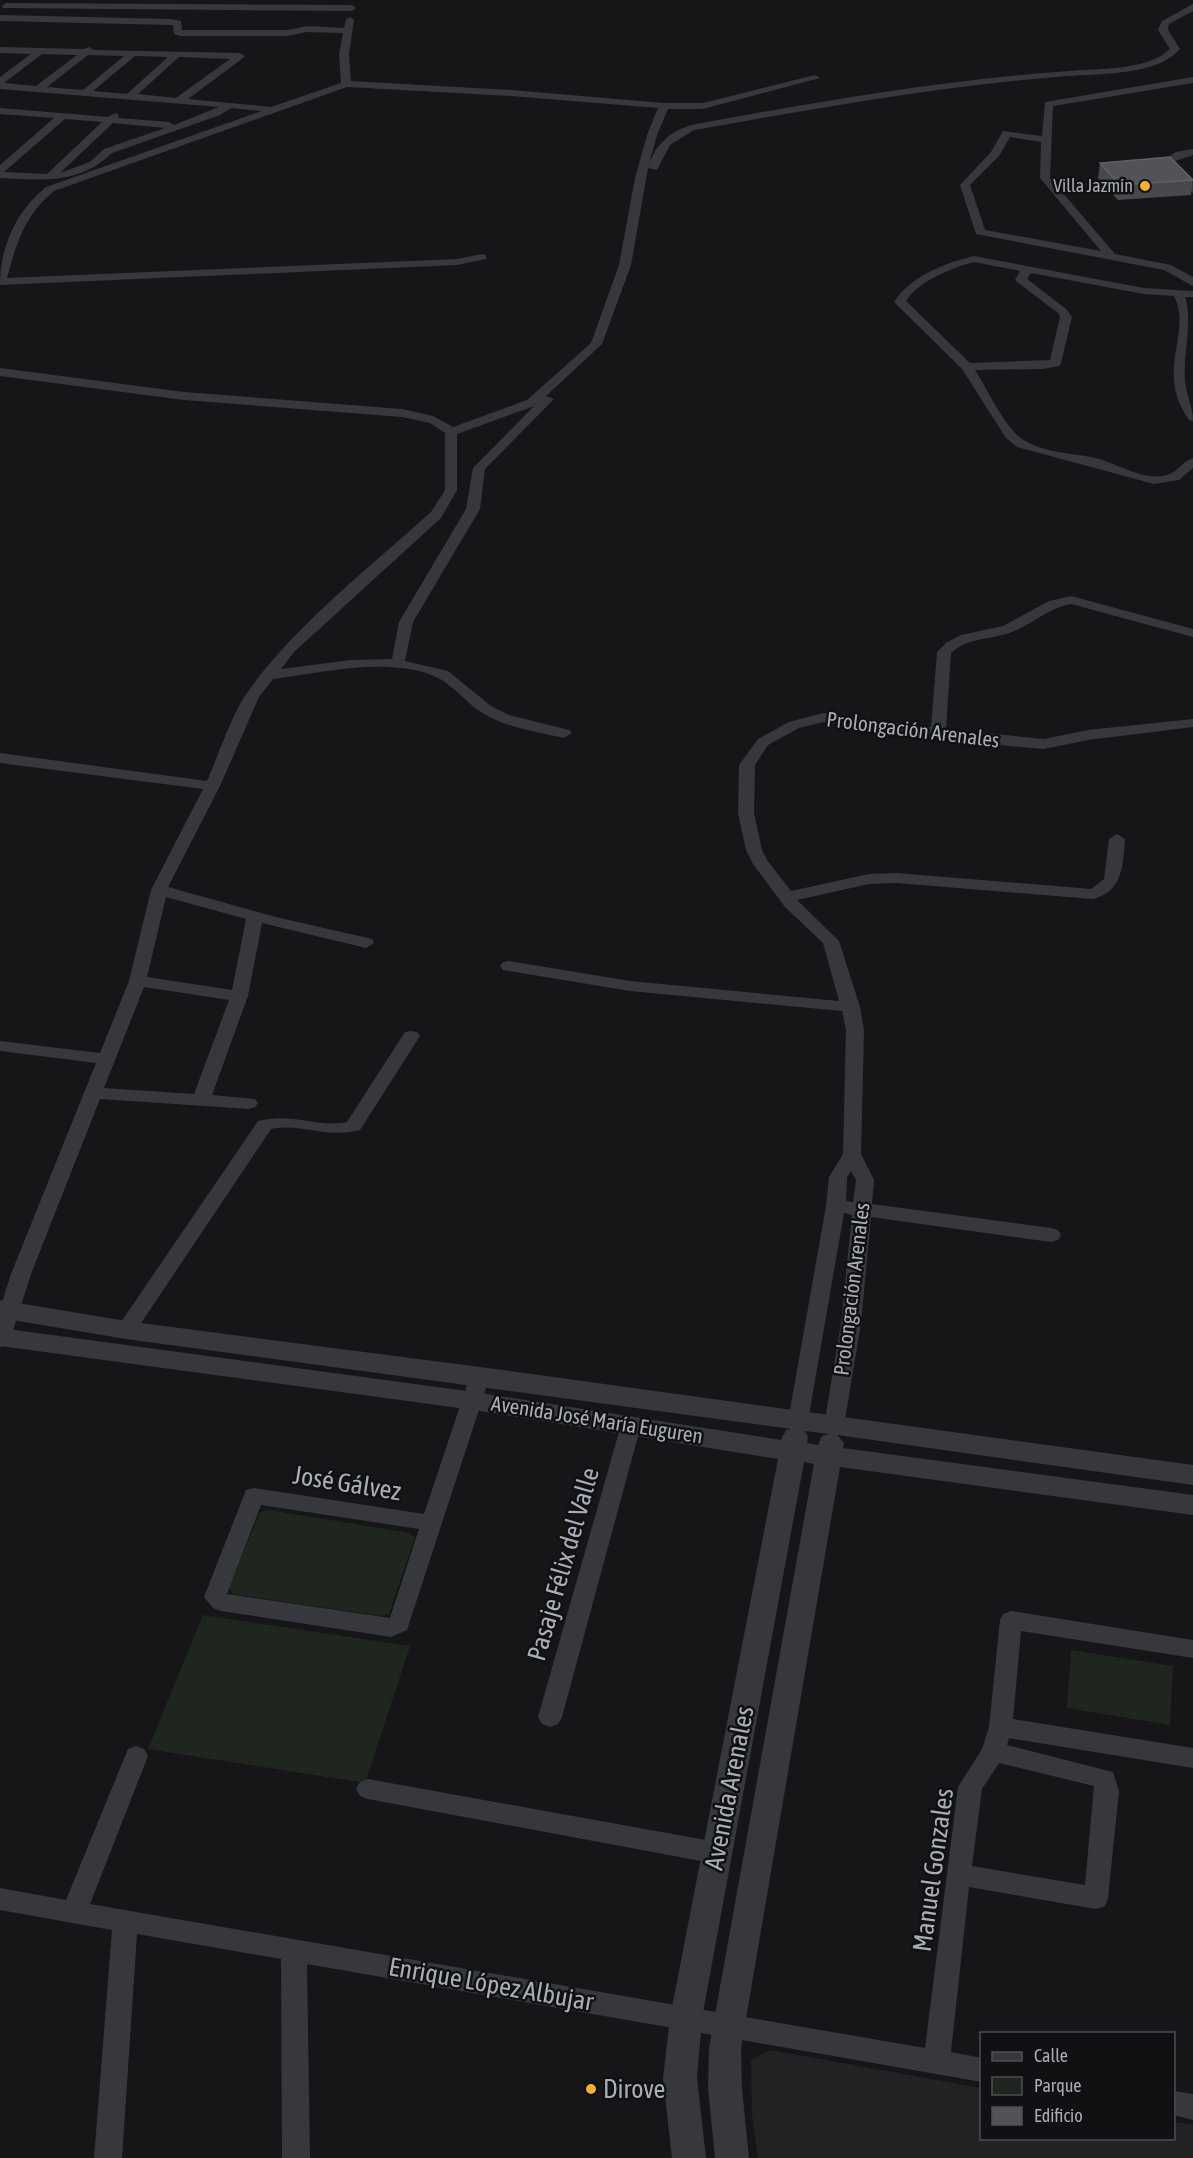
<svg xmlns="http://www.w3.org/2000/svg" width="1193" height="2158" viewBox="0 0 1193 2158" font-family="'Asap Condensed',sans-serif">
<rect width="100%" height="100%" fill="#161618"/>
<!-- built -->
<polygon fill="#222225" points="770,2050 981,2088 982,2138 1174,2138 1174,2122 1193,2125 1193,2158 758,2158 752,2115 751,2060"/>
<!-- green -->
<g fill="#1e261f">
<polygon points="269,1510 410,1533 415,1537 389,1614 380,1616 233,1594 229,1588 260,1512"/>
<polygon points="203,1615 410,1646 365,1783 148,1749"/>
<polygon points="1071,1650 1173,1666 1170,1725 1067,1708"/>
</g>
<g fill="none" stroke-linecap="round" stroke-linejoin="round">
<!-- minor -->
<g fill="#37383d" fill-rule="evenodd">
<polygon points="6,3 352,5 356,8 352,11 3,8 2,6"/>
<path d="M1193,4v7l-24,13 -1,6 12,19c-22,26 -80,25 -113,27 -126,10 -249,32 -373,54l-24,15 -13,25 -9,-2 -17,97 -29,79 -56,52 8,3 -69,70 -5,40 -67,113 -8,39 43,10 43,35 18,9 60,15 3,3 -8,5c-28,-7 -59,-10 -83,-26 -18,-12 -31,-31 -52,-38 -49,-16 -106,-1 -156,5l-14,18 -39,89 -52,101 108,30 96,22 2,4 -8,5 -104,-25 -14,73 -36,99 43,4 3,4 -3,4 -6,2 -149,-10 -69,175 -21,66 -3,5 -7,2v-38l11,-35 85,-211 -96,-12v-10l100,12 29,-72 22,-91 52,-101 -203,-26v-10l207,28c11,-25 25,-67 40,-88 45,-65 123,-126 184,-181l14,-22v-57l-15,-10 -28,-6 -218,-17 -184,-24v-8l184,24 218,17 31,7 20,11 74,-27 64,-57 28,-78 16,-87 12,-43 11,-27 -147,-12 -164,-9 -293,104c-29,23 -38,54 -47,87l450,-19 25,-5 4,1v4l-29,6 -457,20c0,-38 16,-74 46,-98l216,-76 -31,-3 -11,7 -108,38c-34,32 -69,27 -112,25v-13l54,-47 -54,-4v-6l108,9 7,-4 3,1 1,4 50,4 5,3 45,-18 -219,-18v-12l31,-23 -31,-1v-6l84,2 5,-2 4,3 147,3 5,3 -2,2 -55,41 83,8 70,-24 -2,-29 4,-21 -36,-1 -19,4h-107l-7,-2 -1,-9h-2l-171,-4v-6l171,4 10,2 1,9h106l19,-4 37,2 2,-8 4,-3 4,3 -5,34 2,27 160,9 153,13h39l112,-28 5,3 -117,31h-35l-11,26 -9,32c7,-22 21,-35 43,-42 126,-23 251,-45 379,-54 30,-3 77,0 100,-22l-12,-19 4,-9zM42,54l35,1 -41,31 -32,-3zM88,55l36,1 -41,34 -36,-3zM135,56l33,1 -41,37 -34,-3zM179,57l51,2 -54,39 -38,-4zM65,119l37,3 -55,52 -43,-2zM113,123l52,5 -61,21 -14,13 -30,11zM534,406l-61,62 -7,41 -67,113 -7,37 -41,1 -70,9 13,-17 147,-134 16,-28v-56zM166,897l80,22 -14,71 -85,-13zM144,987l85,13 -35,94 -90,-6z"/>
<path d="M1193,77v6l-140,23 -3,72 65,76 56,11 22,12v9l-29,-16 -188,-36 -16,-49 31,-33 12,-21 39,5 3,-34zM1010,137l31,5 -1,36 61,73 -116,-21 -15,-45 29,-29z"/>
<polygon points="1193,149 1193,155 1175,161 1179,171 1193,184 1193,193 1171,174 1164,160 1176,152"/>
<path d="M974,256l170,32 49,3v6h-8c8,24 -2,57 0,83 1,15 8,26 8,41l-4,-1c-35,-49 4,-87 -15,-124l-30,-2 -113,-21 -4,6 39,30 6,8 -11,46 -2,3 -16,3 -68,1c12,19 25,47 40,63 20,21 58,19 84,26 21,6 49,24 71,15 9,-4 13,-13 23,-16v10l-14,12 -25,4 -137,-37 -11,-9 -44,-69 -68,-67c17,-26 51,-39 80,-46zM974,262l46,9 -5,9 2,2 41,31 2,4 -10,43 -80,3 -64,-62c13,-20 45,-33 68,-39z"/>
<path d="M1071,596l122,33v8l-122,-33c-23,4 -38,20 -59,28 -21,8 -44,5 -61,21l-5,76 98,10 44,-9 105,-11v8l-105,13 -44,9 -57,-5 -164,-22 -24,6 -31,17 -13,20 -1,48 8,37 5,10 24,31 78,-17 28,-1 194,16 13,-10 5,-40 8,-5 8,5c-2,26 -2,52 -32,60l-196,-16 -28,1 -72,16 42,41 21,66 4,23 -3,124 13,26 -2,24 179,24 7,2 3,5 -3,5 -7,2 -180,-25 -10,106 -17,103 -3,5 -7,3 -7,-3 -3,-5 17,-103 11,-108 -8,-2 -36,208 -3,5 -7,3 -7,-3 -3,-5 38,-215 3,-29 14,-23 3,-124 -4,-19 -212,-20 -121,-20 -6,-1 -3,-4 3,-4 6,-1 121,20 209,20 -16,-58 -38,-36 -32,-43 -7,-14 -8,-37 1,-48 19,-26 31,-17 34,-9 108,14 6,-75 9,-9 15,-8 42,-9 46,-25zM851,1171l5,9 -3,22 -7,-1 1,-24z"/>
<path d="M411,1031l6,1 3,4 -60,94c-35,9 -59,-7 -89,-1l-138,206 -7,2 -7,-2 -3,-5 3,-5 139,-204c35,-9 59,7 89,1l58,-90z"/>
<path d="M480,1369l7,2 3,5 -83,254 -16,7 -170,-26 -8,-3 -9,-11 42,-107 8,-2 170,26 46,-138 3,-5zM261,1505l158,24 -29,89 -163,-24z"/>
<polygon points="631,1417 638,1420 641,1425 562,1717 558,1724 550,1727 542,1724 538,1717 621,1425 624,1420"/>
<path d="M1011,1611l182,29v18l-172,-27 -8,88 180,29v20l-184,-30 -2,7 106,27 6,19 -11,107 -3,8 -9,3 -127,-22 -18,165 31,6v24l-675,-118 3,194h-28l-1,-199 -144,-25 -15,224h-28l18,-228 -112,-20v-22l66,12 62,-151 8,-3 8,3 4,7 -58,148 835,144 33,-261 24,-38 7,-22 11,-107 3,-6zM999,1763l95,23 -9,99 -113,-19 10,-77z"/>
<polygon points="368,1779 717,1842 726,1846 729,1853 726,1860 717,1864 368,1799 360,1796 356,1789 360,1782"/>
<polygon points="1174,2091 1193,2094 1193,2120 1174,2115"/>
</g>
<!-- tertiary -->
<path fill="#37383d" fill-rule="evenodd" d="M0,1300l126,21 354,46 713,98v20l-356,-50 7,8 -1,5 350,47v20l-353,-48 -99,581 1,40 7,70h-34l-7,-70 1,-40 105,-584 -10,-2 -102,556 -5,60 9,80h-34l-9,-80 7,-60 108,-559 -304,-49 -474,-64v-18l474,64 307,48 5,-10 5,-1 -665,-90 -126,-21zM805,1431l24,3 -7,2 -4,9 -11,-2 1,-6z"/>
</g>
<!-- wall -->
<polygon fill="#47494d" points="1100,163 1193,179 1191,195 1118,200 1098,178"/>
<!-- building -->
<polygon fill="#525359" stroke="#5f6168" stroke-width="1.5" points="1170,157 1193,180 1120,185 1100,163"/>
<!-- markers -->
<g fill="#f2b134" stroke="#111113" stroke-width="2">
<circle cx="1145" cy="186" r="6"/>
<circle cx="591" cy="2089" r="6"/>
</g>
<g text-anchor="middle" stroke-width="5" stroke-linejoin="round" paint-order="stroke">
<!-- far-poi labels -->
<g font-size="18" fill="#a8adb8" stroke="#111113" text-anchor="end">
<text x="1133" y="192">Villa Jazmín</text>
</g>
<!-- street labels -->
<g font-size="21" fill="#a8adb8" stroke="#111113">
<text transform="translate(913 730) rotate(7)" y="7">Prolongación Arenales</text>
<text transform="translate(852 1289) rotate(-83)" y="7">Prolongación Arenales</text>
<text transform="translate(597 1420) rotate(9)" y="7">Avenida José María Euguren</text>
</g>
<!-- near-street labels -->
<g font-size="26" fill="#a8adb8" stroke="#111113">
<text transform="translate(347 1483) rotate(9)" y="9">José Gálvez</text>
<text transform="translate(563 1564) rotate(-74)" y="9">Pasaje Félix del Valle</text>
<text transform="translate(729 1788) rotate(-79)" y="9">Avenida Arenales</text>
<text transform="translate(933 1870) rotate(-82)" y="9">Manuel Gonzales</text>
<text transform="translate(491 1984) rotate(10)" y="9">Enrique López Albujar</text>
</g>
<!-- near-poi labels -->
<g font-size="26" fill="#a8adb8" stroke="#111113" text-anchor="start">
<text x="603" y="2098">Dirove</text>
</g>
</g>
<!-- legend -->
<rect x="980" y="2032" width="195" height="108" fill="#111113" stroke="#4d4f55" stroke-width="1.5"/>
<rect x="992" y="2052" width="30" height="9" fill="#37383d" stroke="#4d4f55" stroke-width="1.5"/>
<text x="1034" y="2062" font-size="18" fill="#a8adb8">Calle</text>
<rect x="992" y="2077" width="30" height="18" fill="#1e261f" stroke="#4d4f55" stroke-width="1.5"/>
<text x="1034" y="2092" font-size="18" fill="#a8adb8">Parque</text>
<rect x="992" y="2107" width="30" height="18" fill="#525359" stroke="#4d4f55" stroke-width="1.5"/>
<text x="1034" y="2122" font-size="18" fill="#a8adb8">Edificio</text>
</svg>
